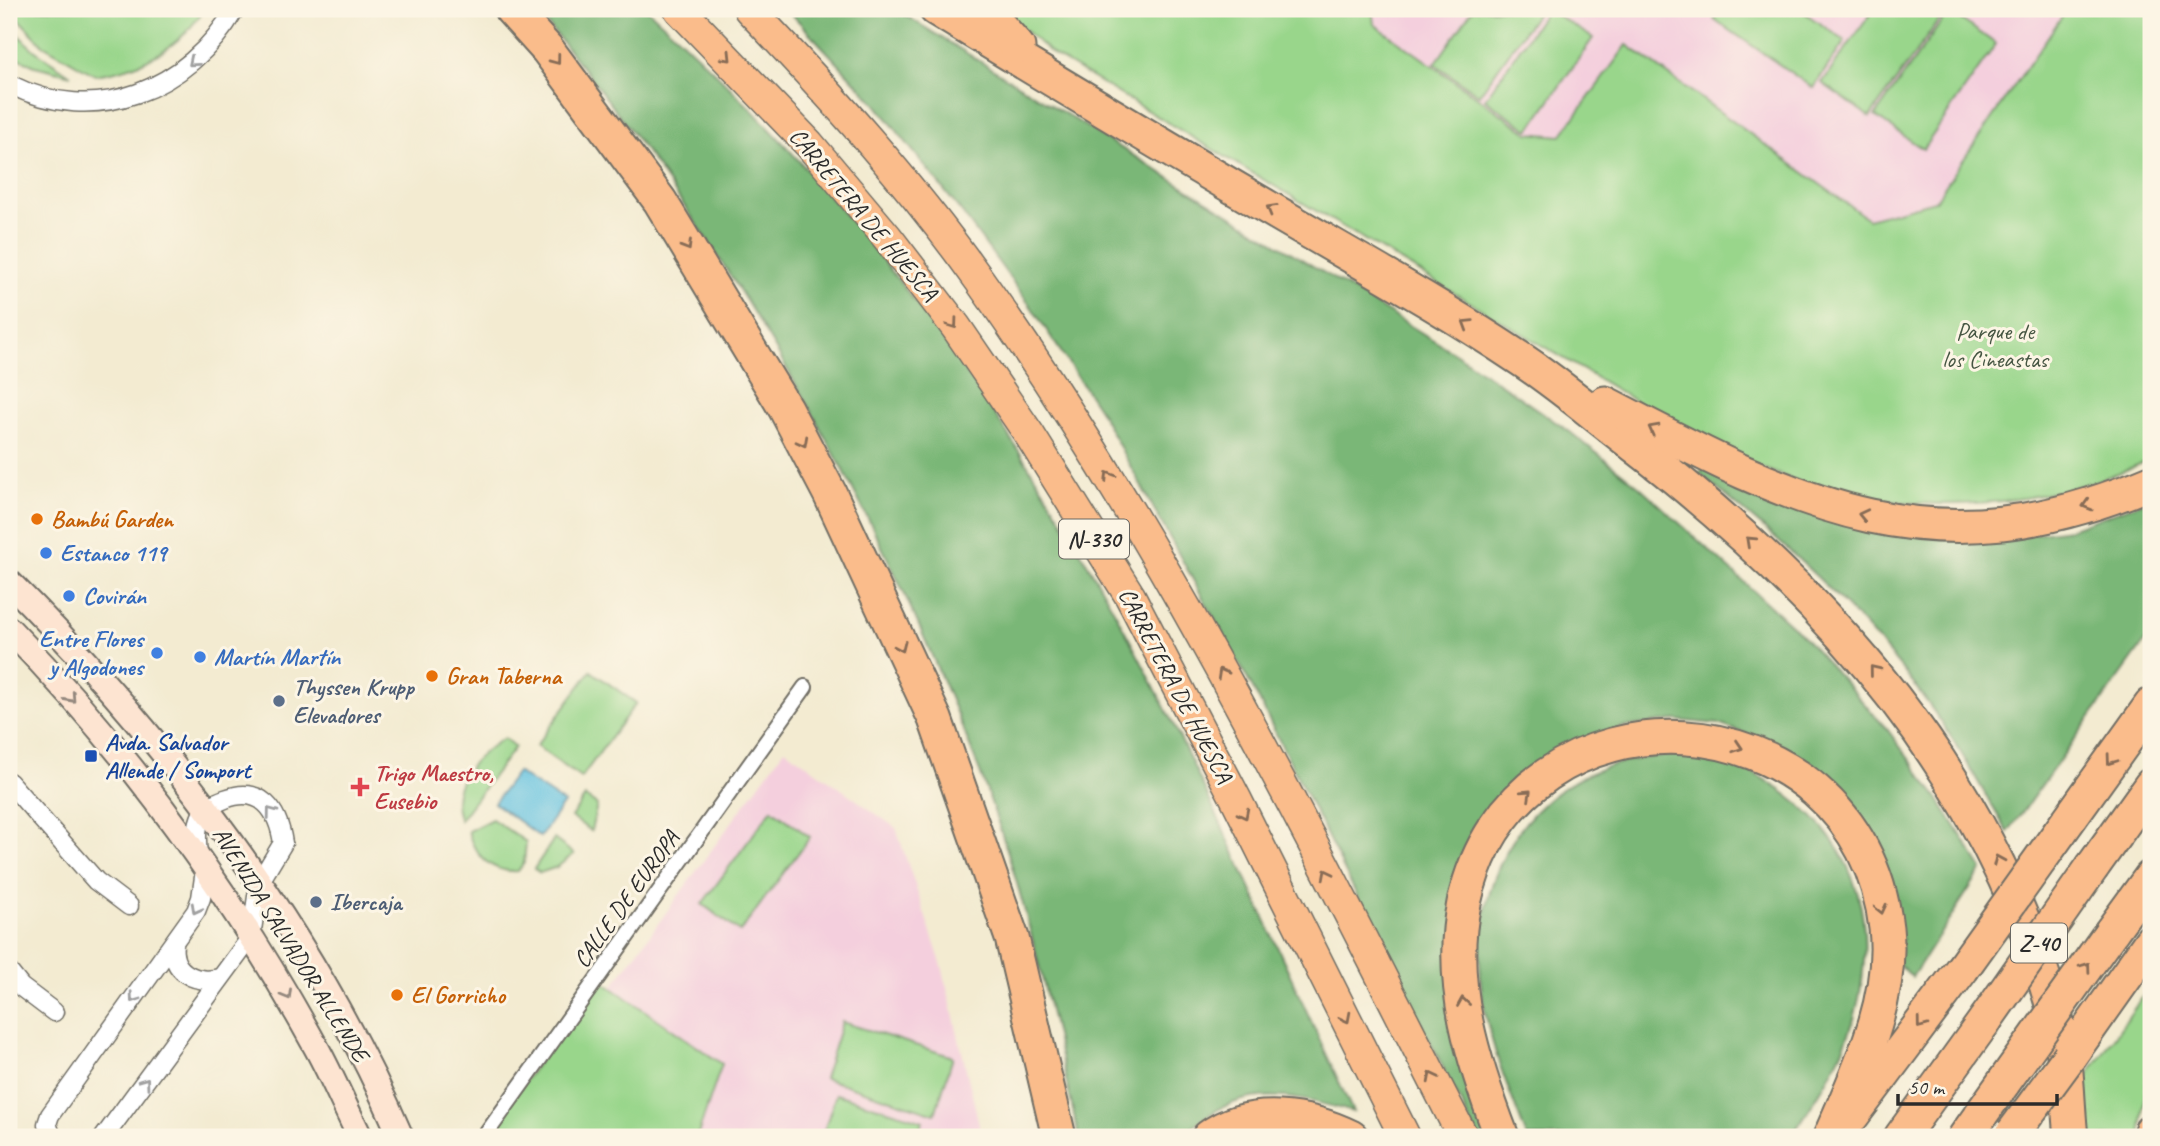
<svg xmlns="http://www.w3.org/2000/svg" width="2160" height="1146" viewBox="0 0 2160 1146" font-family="Caveat,sans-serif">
<rect width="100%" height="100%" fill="#fcf5e5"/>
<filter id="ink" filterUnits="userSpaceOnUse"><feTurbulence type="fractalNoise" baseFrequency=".0143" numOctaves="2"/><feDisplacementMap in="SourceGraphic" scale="14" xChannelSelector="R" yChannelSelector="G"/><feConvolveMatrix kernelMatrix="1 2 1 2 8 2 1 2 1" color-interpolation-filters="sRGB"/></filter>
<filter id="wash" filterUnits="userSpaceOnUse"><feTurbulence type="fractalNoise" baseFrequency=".00686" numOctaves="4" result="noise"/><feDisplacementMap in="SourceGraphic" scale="28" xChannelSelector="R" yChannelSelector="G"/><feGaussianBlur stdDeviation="1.57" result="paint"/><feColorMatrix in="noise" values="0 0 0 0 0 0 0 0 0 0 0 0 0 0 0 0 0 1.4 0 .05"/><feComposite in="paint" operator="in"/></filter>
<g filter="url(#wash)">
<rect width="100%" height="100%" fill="#f3ebd1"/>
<!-- built -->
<g fill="#f4cfdd">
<polygon points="1372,9 2067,9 1935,201 1867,219 1628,45 1561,136 1528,134 1374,24"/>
<polygon points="785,749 896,828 942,966 982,1137 697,1137 722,1064 612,987"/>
</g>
<!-- green -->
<g fill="#99d68b" stroke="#62805b" stroke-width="2">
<path d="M9,9h195c-24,39 -64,60 -109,66l-52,-30z"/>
<path d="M999,9h373l2,15 154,109 33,3 66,-91 241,174 67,-18 132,-192h84v450c-102,48 -219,57 -328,30 -36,-9 -71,-26 -105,-39l-664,-395z"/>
<polygon points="1473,9 1540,9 1479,95 1435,64"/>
<polygon points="1547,9 1593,38 1529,130 1485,99"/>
<polygon points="1721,9 1799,9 1845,41 1813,88 1714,19"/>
<polygon points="1874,9 1946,10 1870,117 1822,83"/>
<polygon points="1949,11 1996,44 1923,149 1875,116"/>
<polygon points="9,26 34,50 71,75 35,66 9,54"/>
<polygon points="591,671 636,703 581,778 536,746"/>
<path d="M504,738l11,9 -55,73c-15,-35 16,-65 44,-82z"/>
<polygon points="585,797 597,805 591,831 571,817"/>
<polygon points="772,809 810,837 740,932 702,904"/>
<path d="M492,819l34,23 -2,21 -6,8c-27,2 -44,-16 -50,-40z"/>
<polygon points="554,839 574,854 557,867 540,873 534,869"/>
<polygon points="599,979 722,1064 697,1137 484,1137"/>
<polygon points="2151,985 2151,1048 2140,1137 2092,1137 2084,1080"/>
<polygon points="842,1022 953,1057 935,1114 824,1078"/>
<polygon points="836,1094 923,1121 917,1137 822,1137"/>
</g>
<!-- forest -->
<g fill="#7ab777" stroke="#527151" stroke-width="2">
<path d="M535,9h112c225,200 401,459 533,729 60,123 115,250 173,374 -70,-20 -115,-29 -172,25h-102c-22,-97 -43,-195 -73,-290 -23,-74 -55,-148 -86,-219 -100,-222 -228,-432 -385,-619z"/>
<polygon points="787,9 895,9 1461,357 1570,432 1640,487 1805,638 1887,729 1937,797 1982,869 1912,977 1899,964 1825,781 1794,756 1764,740 1718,724 1674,720 1623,727 1567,748 1453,893 1491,1137 1478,1137 1257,696 1100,411 1032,308 963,214 874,102"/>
<path d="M1704,468l297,70 69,-9 81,-30v134l-143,199c-19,-30 -36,-62 -55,-92 -66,-104 -159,-190 -254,-266z"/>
<path d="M1690,754c13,3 28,5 41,9 20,7 40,20 56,32 76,56 91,136 67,224 -12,42 -39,82 -63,118h-264c-17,-45 -36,-88 -44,-136 -14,-90 20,-190 108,-228 31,-14 65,-17 99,-19z"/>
</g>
<!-- water -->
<polygon fill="#63c2e1" stroke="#477686" stroke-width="2" points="517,772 564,803 540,837 494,803"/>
</g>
<g filter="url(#ink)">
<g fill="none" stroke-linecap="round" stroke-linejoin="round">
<defs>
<polyline id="pedestrian" points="484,1137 805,687"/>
<g id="minor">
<path d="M9,84c87,44 179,6 226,-75"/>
<polyline points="9,782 96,881 129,906"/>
<path d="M174,943c-4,29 21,41 46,35"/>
<polyline points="9,972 21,987 54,1012"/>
<polyline points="52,1137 47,1124 50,1115 196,911 201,898 205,870"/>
<path d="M104,1137l147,-200 8,-54 24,-40c-5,-33 -22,-58 -58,-44 -8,3 -18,7 -23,15 -7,14 -5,29 -4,44"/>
</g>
<g id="secondary">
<path d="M9,582c158,158 303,349 392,555"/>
<path d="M9,629c120,123 224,267 307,418 16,29 29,60 44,90"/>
</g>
<g id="trunk">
<polyline points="679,9 809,144 887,237 956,327 1029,434 1130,596 1236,799 1405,1137"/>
<path d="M749,9c82,86 162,175 231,272 190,267 334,565 483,856"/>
</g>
<g id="motorway">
<polyline points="511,9 547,49 660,201 785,408 830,494 935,719 1012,938 1059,1137"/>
<path d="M936,9c110,67 220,133 331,198 85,50 171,97 252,151 37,24 72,54 107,81 203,156 367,337 433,590 9,34 8,73 12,108"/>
<polyline points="984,9 1018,47"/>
<path d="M1605,403c195,102 327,172 546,79"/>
<polyline points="2060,832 2151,705"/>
<polyline points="2093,866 2151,785"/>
<polyline points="2111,932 2151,877"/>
<polyline points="2069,1057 2151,941"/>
<polyline points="1852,1116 1962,969"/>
<path d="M1209,1137c40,-30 99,-21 142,0"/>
<path d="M1502,1137c-28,-73 -55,-155 -38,-234 51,-234 394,-215 422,25 8,73 -28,144 -56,209"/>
<polyline points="1901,1137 1986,1019"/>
<polyline points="1965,1137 2004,1082"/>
<polyline points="2151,1137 2151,1131"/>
</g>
</defs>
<!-- pedestrian casing -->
<use href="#pedestrian" stroke="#716e65" stroke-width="18"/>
<!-- minor casing -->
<use href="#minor" stroke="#716e65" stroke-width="21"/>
<!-- secondary casing -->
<use href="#secondary" stroke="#716e65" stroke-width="28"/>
<!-- trunk casing -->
<use href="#trunk" stroke="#716e65" stroke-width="33"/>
<!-- motorway casing -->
<use href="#motorway" stroke="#716e65" stroke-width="37"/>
<!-- pedestrian -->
<use href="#pedestrian" stroke="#fff" stroke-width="14"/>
<!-- minor -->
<use href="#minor" stroke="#fff" stroke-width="18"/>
<!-- secondary -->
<use href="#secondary" stroke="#fde4d1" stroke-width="24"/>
<!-- trunk -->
<use href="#trunk" stroke="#fabc8b" stroke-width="30"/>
<!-- motorway -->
<use href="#motorway" stroke="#fabc8b" stroke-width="33"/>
<defs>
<g id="motorway-bridge">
<polyline points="1962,969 2060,832"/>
<polyline points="1986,1019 2093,866"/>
<polyline points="2004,1082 2111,932"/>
<polyline points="2013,1133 2069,1057"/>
</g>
</defs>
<!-- motorway-bridge casing -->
<use href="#motorway-bridge" stroke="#716e65" stroke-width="37" stroke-linecap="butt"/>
<!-- motorway-bridge -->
<use href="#motorway-bridge" stroke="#fabc8b" stroke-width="33"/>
</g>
<!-- one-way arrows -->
<defs><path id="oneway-chevron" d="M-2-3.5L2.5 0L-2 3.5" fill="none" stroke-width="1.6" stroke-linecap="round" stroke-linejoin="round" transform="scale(1.75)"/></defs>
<g stroke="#886c56">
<use href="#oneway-chevron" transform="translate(727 57) rotate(46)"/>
<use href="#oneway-chevron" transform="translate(556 60) rotate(53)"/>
<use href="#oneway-chevron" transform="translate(1271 209) rotate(-150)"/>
<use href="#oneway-chevron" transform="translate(687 246) rotate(59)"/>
<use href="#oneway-chevron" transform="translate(953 324) rotate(54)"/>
<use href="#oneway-chevron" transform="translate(1467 324) rotate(-148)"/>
<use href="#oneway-chevron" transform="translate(1653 429) rotate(-152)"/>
<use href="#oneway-chevron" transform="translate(803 442) rotate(62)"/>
<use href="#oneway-chevron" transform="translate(1109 476) rotate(-122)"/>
<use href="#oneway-chevron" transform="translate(2087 505) rotate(164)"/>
<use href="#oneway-chevron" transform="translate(1863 515) rotate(-167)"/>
<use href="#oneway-chevron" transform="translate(1750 541) rotate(-137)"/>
<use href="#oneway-chevron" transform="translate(901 647) rotate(66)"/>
<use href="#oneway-chevron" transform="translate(1874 670) rotate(-129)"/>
<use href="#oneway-chevron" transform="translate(1222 673) rotate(-119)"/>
<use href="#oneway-chevron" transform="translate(1738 747) rotate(18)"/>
<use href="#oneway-chevron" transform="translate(2111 760) rotate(126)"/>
<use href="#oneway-chevron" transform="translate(1527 794) rotate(-43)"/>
<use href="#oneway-chevron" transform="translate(1244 814) rotate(63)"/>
<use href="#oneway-chevron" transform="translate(1998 860) rotate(-113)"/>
<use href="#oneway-chevron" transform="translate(1327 874) rotate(-117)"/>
<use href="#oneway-chevron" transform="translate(1881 909) rotate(77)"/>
<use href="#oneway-chevron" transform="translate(2086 967) rotate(-54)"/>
<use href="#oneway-chevron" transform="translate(1463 1002) rotate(-99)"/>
<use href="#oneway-chevron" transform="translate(1346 1018) rotate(63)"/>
<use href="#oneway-chevron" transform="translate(1921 1024) rotate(127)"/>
<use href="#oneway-chevron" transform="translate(1432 1077) rotate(-117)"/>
</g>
<g stroke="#a0a0a0">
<use href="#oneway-chevron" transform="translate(193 62) rotate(140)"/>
<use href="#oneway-chevron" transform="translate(271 812) rotate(-127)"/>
<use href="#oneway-chevron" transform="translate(196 909) rotate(118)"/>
<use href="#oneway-chevron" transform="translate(134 998) rotate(126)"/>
<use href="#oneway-chevron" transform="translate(145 1082) rotate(-54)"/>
</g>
<g stroke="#94887e">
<use href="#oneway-chevron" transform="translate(71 698) rotate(48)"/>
<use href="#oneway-chevron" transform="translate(287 995) rotate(60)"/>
</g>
</g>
<!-- markers -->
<g fill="#e8710a" stroke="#fcf5e5" stroke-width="2.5">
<circle cx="37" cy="519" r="7"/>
<circle cx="432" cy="676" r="7"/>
<circle cx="397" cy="995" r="7"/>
</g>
<g fill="#3f7fe0" stroke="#fcf5e5" stroke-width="2.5">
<circle cx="46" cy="553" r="7"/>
<circle cx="69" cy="596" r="7"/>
<circle cx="157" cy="653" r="7"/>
<circle cx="200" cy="657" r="7"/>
</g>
<g fill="#5c6f8a" stroke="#fcf5e5" stroke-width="2.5">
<circle cx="279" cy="701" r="7"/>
<circle cx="316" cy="902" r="7"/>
</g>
<rect fill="#1a4fb4" stroke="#fcf5e5" stroke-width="2.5" x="84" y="749" width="14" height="14" rx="3.5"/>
<path fill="#e0444e" stroke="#fcf5e5" stroke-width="2.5" d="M356.5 776.5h7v7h7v7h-7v7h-7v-7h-7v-7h7z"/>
<g text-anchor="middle" stroke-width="6" stroke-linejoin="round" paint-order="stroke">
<!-- shield labels -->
<g fill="#fcf5e5" stroke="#6a6863" stroke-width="2">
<rect x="1059" y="519.5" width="70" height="39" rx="5"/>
<rect x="2011" y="923.5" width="56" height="39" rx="5"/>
</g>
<g font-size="23" font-weight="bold" fill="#2b2b2b">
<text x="1094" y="547">N-330</text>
<text x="2039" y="951">Z-40</text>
</g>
<!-- street labels -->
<g font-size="24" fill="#2b2b2b" stroke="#fcf5e5">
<text transform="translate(864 214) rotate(50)" y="8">CARRETERA DE HUESCA</text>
<text transform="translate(1176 685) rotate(62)" y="8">CARRETERA DE HUESCA</text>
<text transform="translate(626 899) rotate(-54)" y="8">CALLE DE EUROPA</text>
<text transform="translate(291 944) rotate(58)" y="8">AVENIDA SALVADOR ALLENDE</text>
</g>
<!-- park labels -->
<g font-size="24" fill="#465643" stroke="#fcf5e5">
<text x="1995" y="339">Parque de<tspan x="1995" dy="28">los Cineastas</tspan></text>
</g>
<!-- food labels -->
<g font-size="24" font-weight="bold" fill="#c56008" stroke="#fcf5e5" text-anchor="start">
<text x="51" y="527">Bambú Garden</text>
<text x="446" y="684">Gran Taberna</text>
<text x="411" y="1003">El Gorricho</text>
</g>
<!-- shop labels -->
<g font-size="24" font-weight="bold" fill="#366cbe" stroke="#fcf5e5" text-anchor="start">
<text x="60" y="561">Estanco 119</text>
<text x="83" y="604">Covirán</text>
<text x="143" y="647" text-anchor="end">Entre Flores<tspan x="143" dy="28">y Algodones</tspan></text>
<text x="214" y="665">Martín Martín</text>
</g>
<!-- service labels -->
<g font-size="24" font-weight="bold" fill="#4e5e75" stroke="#fcf5e5" text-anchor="start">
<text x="293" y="695">Thyssen Krupp<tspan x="293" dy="28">Elevadores</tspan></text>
<text x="330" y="910">Ibercaja</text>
</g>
<!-- transit labels -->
<g font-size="24" font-weight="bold" fill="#164399" stroke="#fcf5e5" text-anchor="start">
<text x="105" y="750">Avda. Salvador<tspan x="105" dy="28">Allende / Somport</tspan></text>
</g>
<!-- health labels -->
<g font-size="24" font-weight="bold" fill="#be3a42" stroke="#fcf5e5" text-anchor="start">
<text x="374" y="781">Trigo Maestro,<tspan x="374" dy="28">Eusebio</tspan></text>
</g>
</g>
<!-- margin -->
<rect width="2160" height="1146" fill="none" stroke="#fcf5e5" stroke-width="35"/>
<!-- scale -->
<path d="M1898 1094v10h159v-10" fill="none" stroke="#2b2b2b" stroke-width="3.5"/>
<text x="1908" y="1094" font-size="21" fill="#2b2b2b" stroke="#fcf5e5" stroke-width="5" paint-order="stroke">50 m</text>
</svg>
